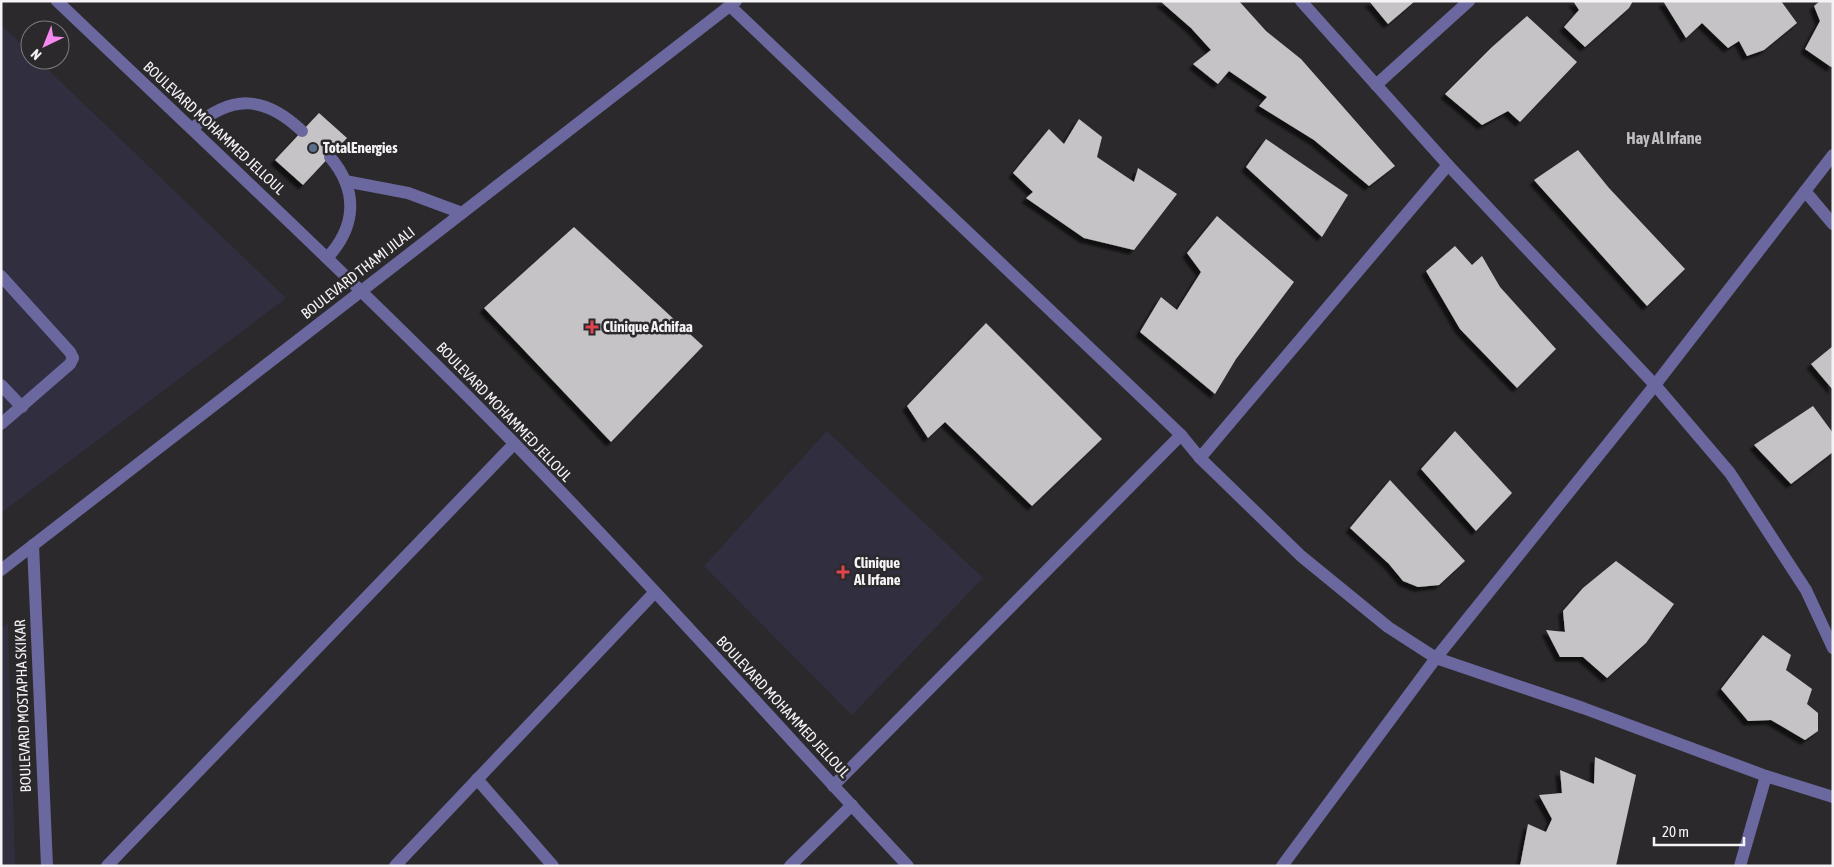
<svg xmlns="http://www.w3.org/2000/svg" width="1834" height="867" viewBox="0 0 1834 867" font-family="'Asap Condensed',sans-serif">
<defs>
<filter id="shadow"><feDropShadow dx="-4.5" dy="4.5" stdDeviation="1" flood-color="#0009"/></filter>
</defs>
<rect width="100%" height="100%" fill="#2b292b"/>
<!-- medical -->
<g fill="#312e3f">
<polygon points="1,25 30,52 30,60 38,60 286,298 1,513"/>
<polygon points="827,431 983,578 852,715 704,566"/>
<polygon points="8,623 15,866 1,866 1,629"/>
</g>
<!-- building -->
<g fill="#c6c3c6" filter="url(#shadow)">
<polygon points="1160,1 1239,1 1266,31 1301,59 1395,166 1369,186 1314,140 1259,106 1267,97 1229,71 1218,84 1193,64 1211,50 1191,28"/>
<polygon points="1369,1 1415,1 1388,24"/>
<polygon points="1573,1 1633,1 1629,8 1585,47 1564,27 1579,10"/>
<polygon points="1663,1 1781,1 1797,23 1764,50 1747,56 1739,41 1728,48 1702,23 1686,38"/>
<polygon points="1820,1 1833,1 1833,66 1831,67 1805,49 1820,21 1814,6"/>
<polygon points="1527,16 1577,62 1520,122 1508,111 1482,125 1445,94 1491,48"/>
<polygon points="319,113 347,138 303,185 275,160"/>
<polygon points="1079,119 1102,137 1097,157 1134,182 1138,168 1177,194 1134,250 1084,238 1026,198 1033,192 1013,173 1049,129 1064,144"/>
<polygon points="1266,139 1348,195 1322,237 1246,167"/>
<polygon points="1578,150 1609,188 1685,269 1647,306 1534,180"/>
<polygon points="1217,216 1294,282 1236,359 1215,394 1140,332 1161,297 1177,310 1201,272 1187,253"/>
<polygon points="574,227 703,346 611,442 484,308"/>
<polygon points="1455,246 1472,265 1482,256 1500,287 1556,349 1517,388 1460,329 1426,271"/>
<polygon points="986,323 1102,439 1032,506 945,422 928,438 907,406"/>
<polygon points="1833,346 1833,390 1811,364"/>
<polygon points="1813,406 1833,433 1833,452 1791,484 1754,445"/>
<polygon points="1455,431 1512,493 1476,531 1421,469"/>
<polygon points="1390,480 1465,561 1439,585 1418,587 1403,581 1389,564 1350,528"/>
<polygon points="1616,561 1674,604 1646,643 1607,678 1583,657 1560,657 1546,630 1565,632 1563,611 1583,588"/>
<polygon points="1763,635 1791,655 1786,670 1812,689 1807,704 1818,713 1818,731 1805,740 1771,720 1748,721 1721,689"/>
<polygon points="1595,757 1636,775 1616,866 1520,866 1528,824 1546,832 1552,819 1539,795 1562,793 1560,770 1594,784"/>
</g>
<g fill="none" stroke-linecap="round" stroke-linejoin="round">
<!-- service -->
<g stroke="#6a689e" stroke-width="12">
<path d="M192,129c39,-35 72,-34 110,2"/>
<polyline points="345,181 408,193 462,213"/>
<path d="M327,258c30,-32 31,-68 3,-101"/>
<polyline points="1,276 70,352 73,358 70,364 1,424"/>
<polyline points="1,385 22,407"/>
</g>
<!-- minor -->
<g stroke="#6a689e" stroke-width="12">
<polyline points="1301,1 1448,165 1655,385 1730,473 1806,590 1833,648"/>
<polyline points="730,6 1153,408 1181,435 1200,458 1301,556 1388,627 1436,658 1583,708 1766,776 1833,797"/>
<polyline points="1376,85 1469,1"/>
<polyline points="1805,191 1833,224"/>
<polyline points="1200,458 1448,165"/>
<polyline points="33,545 47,866"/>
<polyline points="477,779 553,866"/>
<polyline points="833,786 1181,435"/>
<polyline points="107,866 514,444"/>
<polyline points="395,866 655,592"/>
<polyline points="790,866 852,805"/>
<polyline points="1282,866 1436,658 1655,385 1833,155"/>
<polyline points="1740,866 1766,776"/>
</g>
<!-- tertiary -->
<g stroke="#6a689e" stroke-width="12">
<path d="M57,1c153,146 308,290 456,441 135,138 263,283 395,424"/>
<polyline points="1,570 736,1"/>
</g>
</g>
<!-- markers -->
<circle fill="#5c6f8a" stroke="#2b292b" stroke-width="2" cx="313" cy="148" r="5"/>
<g fill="#e0444e" stroke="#2b292b" stroke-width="2">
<path d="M589.5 319.5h5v5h5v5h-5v5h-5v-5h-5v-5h5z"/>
<path d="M840.5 564.5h5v5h5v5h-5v5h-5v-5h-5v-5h5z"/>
</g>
<g text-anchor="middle" stroke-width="5" stroke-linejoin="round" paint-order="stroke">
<!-- street labels -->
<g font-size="15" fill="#f5f3f5" stroke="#2b292b">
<text transform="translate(214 128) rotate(43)" y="5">BOULEVARD MOHAMMED JELLOUL</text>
<text transform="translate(358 273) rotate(-38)" y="5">BOULEVARD THAMI JILALI</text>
<text transform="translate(504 412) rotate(46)" y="5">BOULEVARD MOHAMMED JELLOUL</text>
<text transform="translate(23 706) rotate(-92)" y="5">BOULEVARD MOSTAPHA SKIKAR</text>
<text transform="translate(783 707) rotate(47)" y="5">BOULEVARD MOHAMMED JELLOUL</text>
</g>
<!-- poi labels -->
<g font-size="15" font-weight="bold" fill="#f5f3f5" stroke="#2b292b" text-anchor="start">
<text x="323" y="153">TotalEnergies</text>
<text x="603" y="332">Clinique Achifaa</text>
<text x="854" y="568">Clinique<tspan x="854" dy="17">Al Irfane</tspan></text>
</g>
<!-- neighbourhood labels -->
<g font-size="16" font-weight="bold" fill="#c1bec1" stroke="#2b292b">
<text x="1664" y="144">Hay Al Irfane</text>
</g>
</g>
<!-- border -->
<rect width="1834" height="867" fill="none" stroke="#f5f3f5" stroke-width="5"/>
<!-- north arrow -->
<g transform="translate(45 45) rotate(223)"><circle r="24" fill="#2b292b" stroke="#7c7a7c"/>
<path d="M0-4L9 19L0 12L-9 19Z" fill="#f589ee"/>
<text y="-8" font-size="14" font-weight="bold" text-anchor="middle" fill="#f5f3f5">N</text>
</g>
<!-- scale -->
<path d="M1654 837v8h90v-8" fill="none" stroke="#f5f3f5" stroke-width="2.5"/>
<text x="1662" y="837" font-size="15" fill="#f5f3f5" stroke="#2b292b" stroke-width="4" paint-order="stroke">20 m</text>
</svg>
